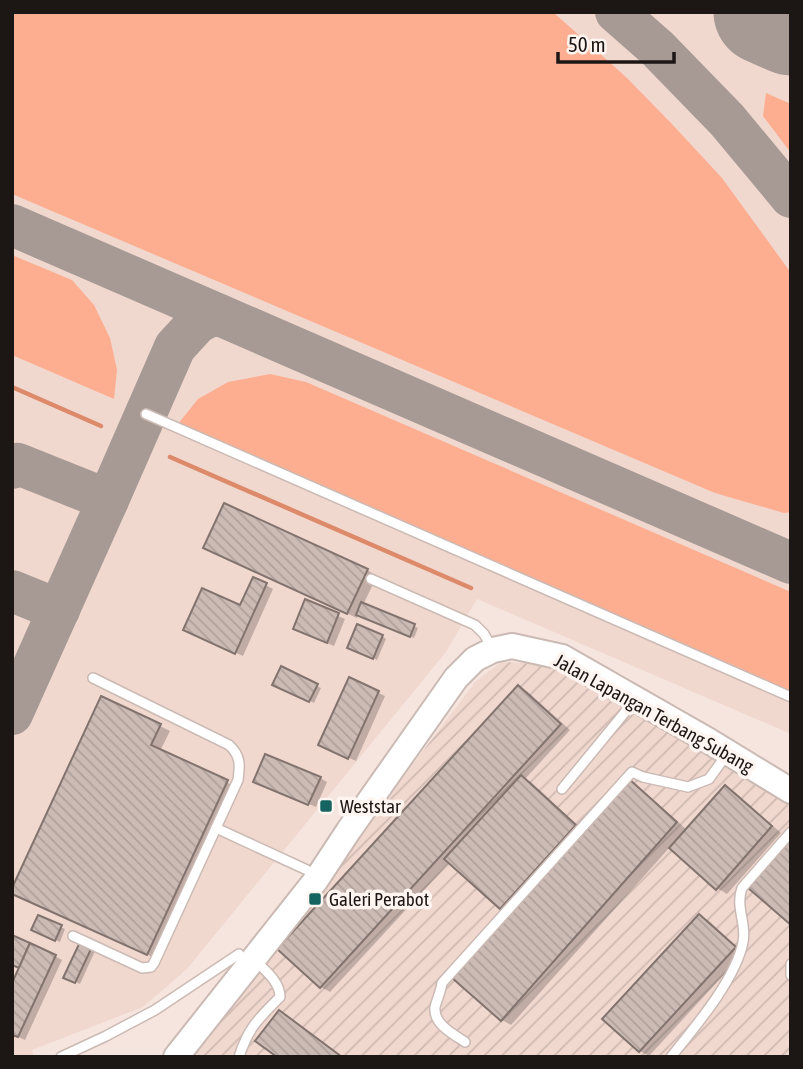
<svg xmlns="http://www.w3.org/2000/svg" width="803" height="1069" viewBox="0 0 803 1069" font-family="'Asap Condensed',sans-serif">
<defs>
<pattern id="industrial-furrows" width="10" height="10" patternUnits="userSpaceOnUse" patternTransform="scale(1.75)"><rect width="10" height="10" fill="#f1d8cf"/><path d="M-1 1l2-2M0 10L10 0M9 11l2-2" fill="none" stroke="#ceb9b1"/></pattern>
<pattern id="building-back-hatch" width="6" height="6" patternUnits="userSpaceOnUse" patternTransform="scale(1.75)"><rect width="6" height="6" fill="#ccbbb5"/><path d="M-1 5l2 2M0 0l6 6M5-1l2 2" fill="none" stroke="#afa09b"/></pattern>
</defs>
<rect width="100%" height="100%" fill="#f6e5df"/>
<!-- built -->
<polygon fill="#f1d8cf" points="12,12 791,12 791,734 477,599 446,652 187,969 143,1007 32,1050 34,1057 12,1057"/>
<!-- industrial -->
<polygon fill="url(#industrial-furrows)" points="501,662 544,664 728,752 791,791 791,1057 192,1057 475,682"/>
<!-- green -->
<g fill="#fdad90">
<polygon points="12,12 553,12 626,77 671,123 722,178 791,273 791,512 784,513 715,493 12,194"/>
<polygon points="766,93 791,104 791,153 763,116"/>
<polygon points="12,255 72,280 94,305 110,338 117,370 114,399 12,355"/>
<polygon points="270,374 306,382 791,592 791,692 178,424 198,399 228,382"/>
</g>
<!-- shadow -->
<g fill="#0003">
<polygon points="214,553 367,570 377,576 363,605 418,628 414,638 359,614 357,618"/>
<polygon points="254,579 273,589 243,656 192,633 241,608"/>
<polygon points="306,602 345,619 334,646 302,633"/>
<polygon points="382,636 386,639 377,660 353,649"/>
<polygon points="282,669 321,688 314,703 275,684"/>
<polygon points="350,680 385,696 356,761 327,748"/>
<polygon points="519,687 528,692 570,730 525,779 531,782 585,832 629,782 639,787 687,830 725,787 735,792 781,833 727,894 717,888 670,847 511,1025 502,1020 512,914 501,908 450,862 330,992 321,987"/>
<polygon points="160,726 170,731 160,751 236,787 157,959 22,898"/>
<polygon points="320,778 327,782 316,807 263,785"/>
<polygon points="700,916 709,921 744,953 649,1056 640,1051 605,1019"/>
<polygon points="39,917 65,929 60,942 38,932"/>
<polygon points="81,944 95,951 80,984 66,977"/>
<polygon points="55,956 62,960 25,1040 12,1034 12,977 16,979"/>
</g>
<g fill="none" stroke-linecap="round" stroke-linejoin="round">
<!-- stream -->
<g stroke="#dd8a6a" stroke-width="4.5">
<polyline points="12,387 101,426"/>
<polyline points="170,457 471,588"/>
</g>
<!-- taxiway -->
<g stroke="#a79a95" stroke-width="42">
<polyline points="616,12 657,48 727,120 791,197"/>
<polyline points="12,225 791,563"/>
<polyline points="12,468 18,464 108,500"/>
<polyline points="12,591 59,610"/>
<polyline points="12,714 108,500 175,347 197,323 208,317 219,315"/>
</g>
<!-- runway -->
<polyline stroke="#a79a95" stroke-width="105" points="766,12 791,23"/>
</g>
<!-- building -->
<g fill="url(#building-back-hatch)" stroke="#82736e" stroke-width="2">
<polygon points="224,503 368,569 347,614 203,548"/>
<polygon points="253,577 267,583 235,654 183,630 202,588 240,605"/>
<polygon points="305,599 339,613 327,643 293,629"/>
<polygon points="361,602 415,624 410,637 356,615"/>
<polygon points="357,624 383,635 373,659 347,648"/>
<polygon points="281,666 318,684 309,702 272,685"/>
<polygon points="349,677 379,691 348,759 318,745"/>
<polygon points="518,685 561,724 320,988 277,949"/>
<polygon points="101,696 161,724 151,745 228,780 147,955 12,894 12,888"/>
<polygon points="265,754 321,777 308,805 253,782"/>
<polygon points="521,775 576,825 500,909 444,859"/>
<polygon points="629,779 677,822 501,1021 452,978"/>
<polygon points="725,785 772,826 716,890 669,848"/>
<polygon points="791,839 791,925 748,888"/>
<polygon points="699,914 736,947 639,1052 602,1019"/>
<polygon points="38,915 62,925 55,941 31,930"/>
<polygon points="12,935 30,943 19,968 12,965"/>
<polygon points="80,942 92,947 75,983 63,978"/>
<polygon points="30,943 56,955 18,1037 12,1035 12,983"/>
<polygon points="279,1010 342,1057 277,1057 255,1041"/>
</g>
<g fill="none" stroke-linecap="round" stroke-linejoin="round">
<defs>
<g id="lane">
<polyline points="146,414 791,697"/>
<polyline points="371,579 475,625 484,634 492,648"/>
<polyline points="562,789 635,700"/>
<polyline points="216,828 307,870"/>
<path d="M73,936l69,32 9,-1 3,-4 84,-183c2,-15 3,-24 -9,-35l-136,-67"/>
<polyline points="791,964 791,975"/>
<path d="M465,1042c-12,-8 -32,-18 -30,-35 2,-8 6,-16 7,-24l190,-211 11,5 45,10 21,-8 18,-25"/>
<polyline points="61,1057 106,1036 155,1010 239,954"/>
<path d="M239,1057c9,-29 20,-39 41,-60 0,-16 -16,-27 -26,-38"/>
<path d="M671,1057c24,-30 65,-78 72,-115 4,-18 -8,-35 -1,-54l49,-56"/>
</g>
<polyline id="secondary" points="176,1057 316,880 349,830 456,678 475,659 493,650 512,646 562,657 709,741 791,791"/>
</defs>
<!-- lane casing -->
<use href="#lane" stroke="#cbbab4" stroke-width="12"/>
<!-- secondary casing -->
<use href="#secondary" stroke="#cbbab4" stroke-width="28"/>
<!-- lane -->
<use href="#lane" stroke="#fff" stroke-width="9"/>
<!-- secondary -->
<use href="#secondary" stroke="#fff" stroke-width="24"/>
</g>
<!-- markers -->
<g fill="#156461" stroke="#fef4f0" stroke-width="2.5">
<rect x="319" y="799" width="14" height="14" rx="3.5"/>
<rect x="308" y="892" width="14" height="14" rx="3.5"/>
</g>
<g text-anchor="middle" stroke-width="7" stroke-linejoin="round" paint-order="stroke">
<!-- street labels -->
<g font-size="19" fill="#1c1614" stroke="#fef4f0">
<text transform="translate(654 713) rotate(29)" y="7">Jalan Lapangan Terbang Subang</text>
</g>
<!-- poi labels -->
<g font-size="19" fill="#1c1614" stroke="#fef4f0" text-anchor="start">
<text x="340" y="813">Weststar</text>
<text x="329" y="906">Galeri Perabot</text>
</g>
</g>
<!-- border -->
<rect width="803" height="1069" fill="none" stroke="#1c1614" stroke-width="28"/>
<!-- scale -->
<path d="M558 52v10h116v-10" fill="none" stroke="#1c1614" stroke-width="3.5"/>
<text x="568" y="52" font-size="21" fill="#1c1614" stroke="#fef4f0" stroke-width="5" paint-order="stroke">50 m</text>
</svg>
